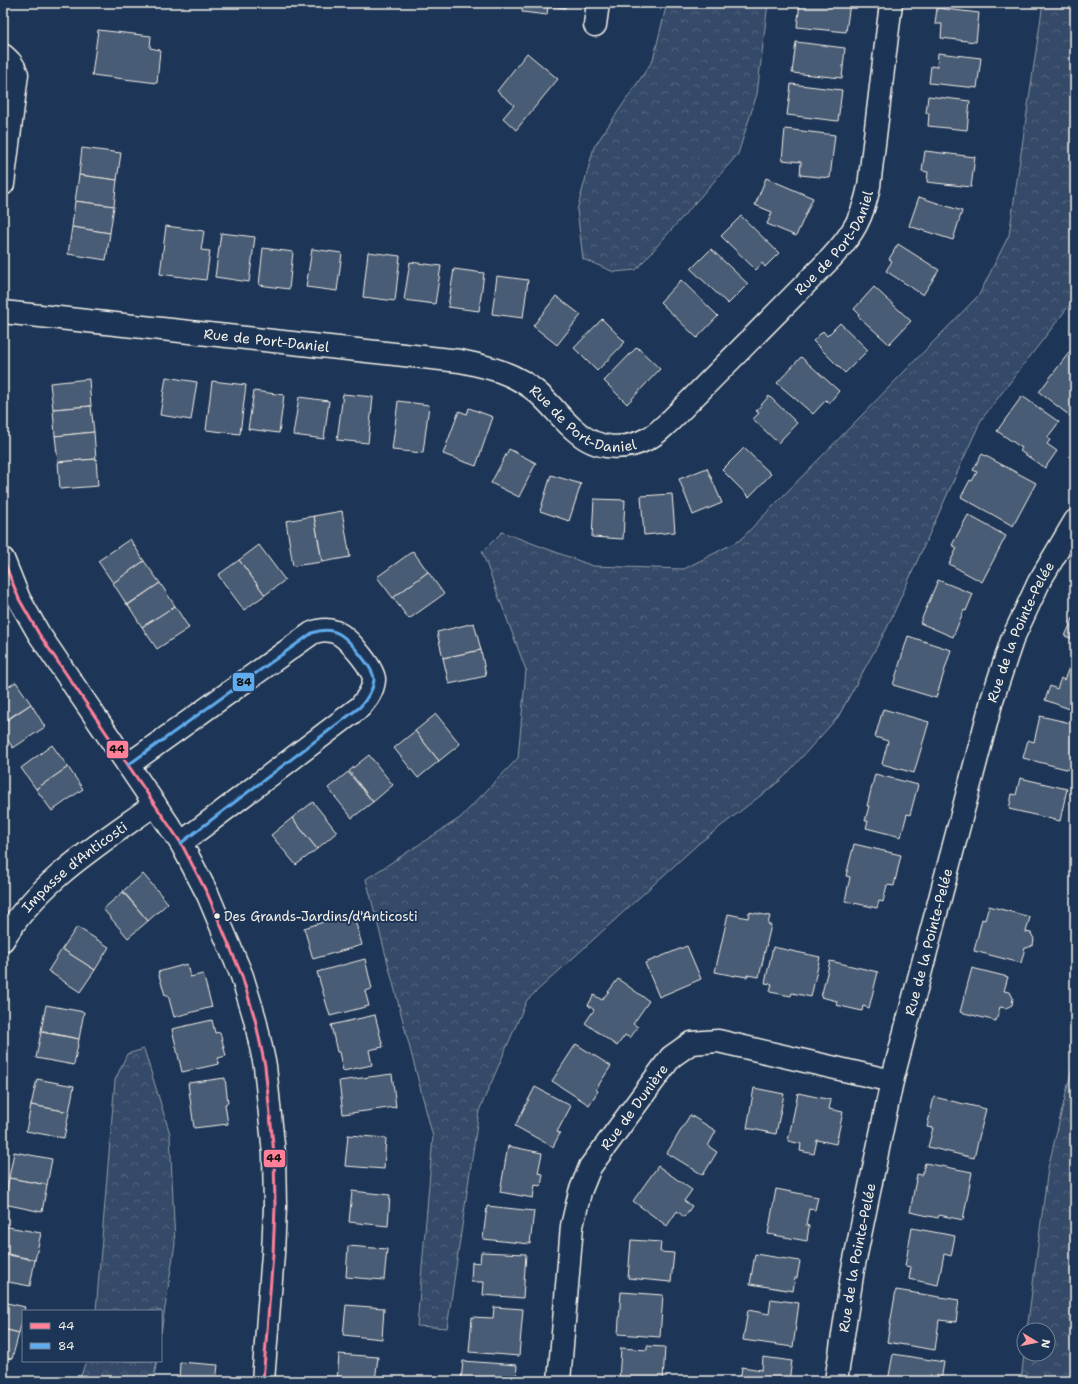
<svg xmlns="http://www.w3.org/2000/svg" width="1078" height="1384" viewBox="0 0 1078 1384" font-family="'Shantell Sans',sans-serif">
<defs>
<pattern id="forest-crowns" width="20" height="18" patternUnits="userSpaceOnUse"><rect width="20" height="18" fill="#354a67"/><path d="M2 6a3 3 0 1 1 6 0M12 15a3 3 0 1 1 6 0" fill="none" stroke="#53657d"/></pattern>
</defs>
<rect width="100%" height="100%" fill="#1d3557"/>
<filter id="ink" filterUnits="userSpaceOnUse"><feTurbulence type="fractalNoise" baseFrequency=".025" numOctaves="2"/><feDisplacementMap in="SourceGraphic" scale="8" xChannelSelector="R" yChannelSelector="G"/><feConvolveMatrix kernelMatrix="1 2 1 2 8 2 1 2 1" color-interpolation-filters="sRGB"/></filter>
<g filter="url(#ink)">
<!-- forest -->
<g fill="url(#forest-crowns)" stroke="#949ea8">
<polygon points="667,3 768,3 757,94 738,154 636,270 614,272 583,259 577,210 594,147 653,60"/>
<polygon points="1043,3 1075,3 1075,298 981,420 886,630 838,717 782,779 698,844 527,1000 479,1111 447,1328 417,1326 433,1137 366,879 460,818 518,758 526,670 482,552 502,532 593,566 684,569 740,540 979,295 1009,235"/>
<polygon points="144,1049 170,1134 175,1244 161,1333 161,1311 96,1311 115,1080 127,1054"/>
<polygon points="1075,1056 1075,1364 1073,1381 1021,1381 1024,1354 1048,1354 1048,1330 1027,1330 1048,1168"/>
<polygon points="86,1361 157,1361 153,1381 79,1381"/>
</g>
<!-- building -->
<g fill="#485b74" stroke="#f4f1e8">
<polygon points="523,3 566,3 565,8 548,6 547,15 522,12"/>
<polygon points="800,3 850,3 846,32 797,27"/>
<polygon points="937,8 979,13 976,42 941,38 942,24 935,24"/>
<polygon points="98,30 151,36 150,48 160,50 157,83 92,75"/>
<polygon points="796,42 845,48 842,78 792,73"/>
<polygon points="527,53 558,79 516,130 503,118 514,105 497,91"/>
<polygon points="938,53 981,58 977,88 929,83 931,66 937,67"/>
<polygon points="791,84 842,90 838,121 787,115"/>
<polygon points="928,96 970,101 967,130 928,126 929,113 926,113"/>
<polygon points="785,129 835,135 830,178 800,175 801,162 782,160"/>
<polygon points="82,148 121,153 117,180 79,175"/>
<polygon points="925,151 975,157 971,187 927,182 928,172 922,171"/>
<polygon points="79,175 117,180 114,206 75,201"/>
<polygon points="766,178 813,198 796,236 767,224 772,212 755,205"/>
<polygon points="919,197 962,211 953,240 909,226"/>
<polygon points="75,201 114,206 110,233 72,227"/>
<polygon points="741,216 779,253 765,267 762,263 756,270 721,236"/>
<polygon points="166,226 204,231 201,250 210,251 206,280 160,274"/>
<polygon points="72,227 110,233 106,260 68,254"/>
<polygon points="221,233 255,237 249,282 215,277"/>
<polygon points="898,244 939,270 923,295 886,271 892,261 889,259"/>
<polygon points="263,248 293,252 289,289 259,285"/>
<polygon points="312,249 342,253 337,291 306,287"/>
<polygon points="711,249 748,284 728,304 691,269"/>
<polygon points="368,252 400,256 395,301 363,297"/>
<polygon points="410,262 441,266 435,304 404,300"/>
<polygon points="454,269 484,273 479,311 448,307"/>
<polygon points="497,276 528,280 523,318 492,314"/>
<polygon points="681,280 718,316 697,338 660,302"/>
<polygon points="874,287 911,321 889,344 858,316 859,314 854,309"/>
<polygon points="556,296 581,315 557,345 533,326"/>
<polygon points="602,319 625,342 597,371 574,348"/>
<polygon points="840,323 868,350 845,373 813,341 823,331 827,336"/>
<polygon points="637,347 660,369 627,404 604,381"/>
<polygon points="1071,350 1075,353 1075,418 1074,419 1039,392"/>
<polygon points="801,357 839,391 829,403 826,400 813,414 777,383"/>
<polygon points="166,377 197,382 191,420 160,415"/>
<polygon points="89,379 91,406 53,409 50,383"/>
<polygon points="212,381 246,385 240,434 206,430"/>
<polygon points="254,391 284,395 279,433 248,429"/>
<polygon points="343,394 373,397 368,443 337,440"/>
<polygon points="769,396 797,423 778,443 753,419 759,413 756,411"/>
<polygon points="1022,396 1059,422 1047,438 1050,440 1047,444 1057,451 1045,468 1020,451 1022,448 997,431"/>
<polygon points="299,397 329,401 324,439 293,435"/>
<polygon points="398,401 429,405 423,453 392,450"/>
<polygon points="91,406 94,432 55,436 53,409"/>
<polygon points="469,408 493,417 476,466 443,454 459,411 467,414"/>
<polygon points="94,432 96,459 58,462 55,436"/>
<polygon points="744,448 771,474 749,497 722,470"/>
<polygon points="509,449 536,463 519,497 491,483"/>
<polygon points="982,454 1036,483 1013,526 961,497 970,480 972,481 977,472 973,470"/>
<polygon points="96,459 98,486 60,489 58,462"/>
<polygon points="707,468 722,503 693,515 679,479"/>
<polygon points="551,475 581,484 569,521 540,511"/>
<polygon points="672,494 675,532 644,535 641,496"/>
<polygon points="594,499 625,500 623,539 592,537"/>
<polygon points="342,511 350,557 322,562 314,516"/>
<polygon points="968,515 1006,536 982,582 949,564 957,548 952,545"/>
<polygon points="314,516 322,562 293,566 286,521"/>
<polygon points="130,539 144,561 113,583 98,561"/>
<polygon points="259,545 285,580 265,595 239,560"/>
<polygon points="413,551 428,572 393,598 377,577"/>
<polygon points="239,560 265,595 244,610 218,575"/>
<polygon points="144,561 160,583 127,605 113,583"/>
<polygon points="428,572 444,594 409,619 393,598"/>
<polygon points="938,580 973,594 966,611 964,610 953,637 920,623"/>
<polygon points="160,583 175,606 142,627 128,605"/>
<polygon points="175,606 189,628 157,649 142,627"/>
<polygon points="1075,614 1075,640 1065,636"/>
<polygon points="474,623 481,650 443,658 437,632"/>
<polygon points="908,636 951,650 936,698 893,685"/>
<polygon points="481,650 486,676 449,684 443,658"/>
<polygon points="1072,660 1075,662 1075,711 1045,700 1050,686 1057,689 1061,678 1064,680"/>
<polygon points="16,682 31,704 3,722 3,690"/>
<polygon points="31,704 45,727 13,748 3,733 3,723"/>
<polygon points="883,709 929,722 914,773 882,764 888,741 875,737"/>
<polygon points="436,714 460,744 439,761 415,731"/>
<polygon points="1040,716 1075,724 1075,755 1074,755 1070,770 1023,758 1028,740 1034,742"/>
<polygon points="415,731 439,761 418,778 394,748"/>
<polygon points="52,745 68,767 36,789 21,768"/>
<polygon points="369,755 393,785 373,802 349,771"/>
<polygon points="68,767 83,789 52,811 36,789"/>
<polygon points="348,772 373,802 352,818 328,788"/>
<polygon points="875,774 918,785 910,815 907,814 901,837 866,828 868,821 865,821 869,806 867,806"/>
<polygon points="1020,778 1067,789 1060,821 1009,809 1012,794 1016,795"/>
<polygon points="313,802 337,832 317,849 292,818"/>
<polygon points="292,818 317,849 296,865 271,835"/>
<polygon points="854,844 901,855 894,886 887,885 883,902 879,901 877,908 845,901 850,877 846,876"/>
<polygon points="143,874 168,903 148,921 123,891"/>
<polygon points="123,892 148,921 128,938 103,909"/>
<polygon points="989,906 1030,917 1026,932 1031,933 1034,939 1033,945 1027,948 1025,948 1021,963 974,951 982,919 985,920"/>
<polygon points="749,912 770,916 768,924 771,925 759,977 747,975 747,977 735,975 735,976 715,972 728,914 748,918"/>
<polygon points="353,913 362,945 313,959 304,928"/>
<polygon points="77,927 109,947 95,970 62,949"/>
<polygon points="687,946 701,979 659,997 645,963"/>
<polygon points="773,947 820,957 811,997 792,993 791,996 770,992 772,984 765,983"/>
<polygon points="62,949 95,970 80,992 48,971"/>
<polygon points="365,959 372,989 365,991 369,1006 330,1016 317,972"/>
<polygon points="830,961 878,972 869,1008 863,1006 862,1011 836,1005 837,1001 821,997"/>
<polygon points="187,964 190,977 203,974 212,1007 174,1017 168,995 165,995 158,972"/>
<polygon points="972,968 1008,977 1004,991 1010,992 1013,998 1012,1005 1006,1008 1000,1007 996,1021 960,1012"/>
<polygon points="618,979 649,1001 633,1024 638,1027 630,1038 625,1035 617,1046 585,1023 594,1010 588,1005 594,995 602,1000"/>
<polygon points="46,1005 84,1012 79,1039 41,1031"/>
<polygon points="375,1015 383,1047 369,1050 372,1065 343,1071 339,1052 337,1052 331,1025"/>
<polygon points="212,1020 215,1033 220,1032 226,1056 218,1058 219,1064 182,1072 172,1029"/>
<polygon points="41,1032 79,1039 74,1065 36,1058"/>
<polygon points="576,1044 611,1066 596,1089 598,1091 589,1105 552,1081"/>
<polygon points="392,1074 396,1107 343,1114 339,1081"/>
<polygon points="225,1078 228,1103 225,1104 228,1124 194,1128 188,1083"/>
<polygon points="37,1079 74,1086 69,1112 31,1105"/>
<polygon points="535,1087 571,1106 557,1132 560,1133 553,1147 515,1126"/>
<polygon points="754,1088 784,1094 776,1134 747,1128"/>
<polygon points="798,1093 831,1100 829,1109 843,1112 836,1144 817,1140 814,1154 800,1151 801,1144 788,1141"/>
<polygon points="934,1097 986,1109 974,1158 928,1147 933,1128 927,1127"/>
<polygon points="31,1105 69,1112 64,1138 26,1131"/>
<polygon points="690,1115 716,1131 708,1146 717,1152 703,1175 667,1153"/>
<polygon points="348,1135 386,1138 384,1169 345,1166"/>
<polygon points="508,1146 542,1153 538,1173 543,1174 541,1186 535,1185 533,1198 500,1192"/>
<polygon points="14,1152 52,1159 47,1185 9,1178"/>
<polygon points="925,1163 972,1172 963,1220 939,1215 938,1218 910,1212 917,1174 922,1175"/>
<polygon points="658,1166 692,1190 684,1201 692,1206 684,1217 677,1211 667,1226 633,1201"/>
<polygon points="9,1178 47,1185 42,1212 4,1204"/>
<polygon points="776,1189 818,1197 815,1210 809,1209 806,1225 809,1226 807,1241 768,1234"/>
<polygon points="352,1191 390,1195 388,1226 349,1222"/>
<polygon points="487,1206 534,1211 530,1244 483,1239"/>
<polygon points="3,1226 41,1233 35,1260 3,1253"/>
<polygon points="912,1228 955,1236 951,1256 944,1254 938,1285 909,1279 911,1267 905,1266"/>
<polygon points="631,1240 661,1242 660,1252 674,1253 671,1282 628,1278"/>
<polygon points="348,1246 387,1249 384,1280 346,1277"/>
<polygon points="481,1252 526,1254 523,1298 483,1295 484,1282 471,1282 472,1262 480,1263"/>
<polygon points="3,1254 35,1260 30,1286 3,1281"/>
<polygon points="755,1254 800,1261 797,1278 795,1278 793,1291 750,1284"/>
<polygon points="896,1290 959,1300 956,1322 939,1320 935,1350 887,1342"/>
<polygon points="621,1292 663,1295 660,1337 618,1334"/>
<polygon points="771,1299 799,1303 793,1347 743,1340 748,1310 769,1314"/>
<polygon points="3,1302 25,1307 24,1311 23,1311 23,1317 19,1333 3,1329"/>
<polygon points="346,1305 384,1308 382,1339 343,1335"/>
<polygon points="494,1307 523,1309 519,1356 469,1352 472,1317 493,1318"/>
<polygon points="3,1329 19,1333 12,1359 3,1357"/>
<polygon points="647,1346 665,1347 663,1381 619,1381 621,1348 647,1350"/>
<polygon points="339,1354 378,1357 375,1381 337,1381"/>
<polygon points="893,1354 944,1362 941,1381 888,1381"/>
<polygon points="763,1357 792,1361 789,1381 740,1381 742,1367 762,1370"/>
<polygon points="463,1361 517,1365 516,1381 461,1381"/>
<polygon points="180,1362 218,1365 216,1381 179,1381"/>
</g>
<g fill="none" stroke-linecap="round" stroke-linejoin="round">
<defs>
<g id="minor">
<polyline points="595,25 598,3"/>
<path d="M3,55c7,6 11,10 14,19l-14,110"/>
<path id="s1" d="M3,312l457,49c29,6 55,12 78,32 14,12 25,28 39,39 20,18 49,19 72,6 8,-4 15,-12 21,-17l162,-164c21,-23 31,-40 37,-71l22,-183"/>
<polyline points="3,559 19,599 39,634 181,843 208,895 242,976 255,1019 265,1066 274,1154 275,1207 273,1254 263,1381"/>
<path d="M128,765l184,-132c10,-4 20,-4 29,2 9,6 34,35 33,45 -1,11 -7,19 -14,27l-179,136"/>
<path id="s2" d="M3,940c35,-59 97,-96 152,-136"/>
<path id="s3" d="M559,1381l13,-155 8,-34 10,-25 81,-110 20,-14 27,-2 174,40"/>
<path id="s4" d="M836,1381l17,-112 39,-188 100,-381 20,-60 27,-58 36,-61"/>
</g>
</defs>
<!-- minor casing -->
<use href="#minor" stroke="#f4f1e8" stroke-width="25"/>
<!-- minor -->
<use href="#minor" stroke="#1d3557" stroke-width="22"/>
<defs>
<polyline id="bus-1" points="3,559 19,599 39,634 181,843 208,895 242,976 255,1019 265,1066 274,1154 275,1207 273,1254 263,1381"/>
<path id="bus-2" d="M128,765l184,-132c10,-4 20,-4 29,2 9,6 34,35 33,45 -1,11 -7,19 -14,27l-179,136"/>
</defs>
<!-- bus-1 casing -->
<use href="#bus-1" stroke="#1d3557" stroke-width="6"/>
<!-- bus-2 casing -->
<use href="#bus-2" stroke="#1d3557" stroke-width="6"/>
<!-- bus-1 -->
<use href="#bus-1" stroke="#ff8098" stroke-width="3"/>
<!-- bus-2 -->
<use href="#bus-2" stroke="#60acee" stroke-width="3"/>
</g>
</g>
<!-- markers -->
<circle fill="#f4f1e8" stroke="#1d3557" stroke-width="1.5" cx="217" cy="916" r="3.5"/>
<g text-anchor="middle" stroke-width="4" stroke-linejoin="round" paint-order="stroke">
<!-- bus labels -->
<g font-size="13" fill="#f4f1e8" stroke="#1d3557" text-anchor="start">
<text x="224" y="921">Des Grands-Jardins/d'Anticosti</text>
</g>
<!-- street labels -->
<g font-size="14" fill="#f4f1e8" stroke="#1d3557">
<text dy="5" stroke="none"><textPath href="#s1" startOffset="948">Rue de Port-Daniel</textPath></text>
<text dy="5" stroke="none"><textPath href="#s1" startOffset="265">Rue de Port-Daniel</textPath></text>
<text dy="5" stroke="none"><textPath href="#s1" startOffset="600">Rue de Port-Daniel</textPath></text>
<text dy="5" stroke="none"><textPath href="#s4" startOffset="773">Rue de la Pointe-Pelée</textPath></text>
<text dy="5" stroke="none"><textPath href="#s2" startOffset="103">Impasse d'Anticosti</textPath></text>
<text dy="5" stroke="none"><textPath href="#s4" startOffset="449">Rue de la Pointe-Pelée</textPath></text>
<text dy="5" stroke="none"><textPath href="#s3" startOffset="292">Rue de Dunière</textPath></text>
<text dy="5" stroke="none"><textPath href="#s4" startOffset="125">Rue de la Pointe-Pelée</textPath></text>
</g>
</g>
<g stroke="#1d3557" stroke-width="1.5">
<rect x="232" y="672" width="23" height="20" rx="4" fill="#60acee"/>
<rect x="106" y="740" width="23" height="19" rx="4" fill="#ff8098"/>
<rect x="263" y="1149" width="23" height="19" rx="4" fill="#ff8098"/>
</g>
<g font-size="11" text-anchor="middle" font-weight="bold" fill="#111">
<text x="244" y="686">84</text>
<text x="117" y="753">44</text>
<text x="274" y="1162">44</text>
</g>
<!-- margin -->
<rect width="1078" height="1384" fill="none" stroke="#1d3557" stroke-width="16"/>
<rect x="8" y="8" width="1062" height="1368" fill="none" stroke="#f4f1e8" stroke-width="1.5" filter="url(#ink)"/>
<!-- legend -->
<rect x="22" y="1310" width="140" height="52" fill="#1d3557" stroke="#738091"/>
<rect x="30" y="1323" width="20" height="6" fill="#ff8098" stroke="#738091"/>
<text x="58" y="1330" font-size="12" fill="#f4f1e8">44</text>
<rect x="30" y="1343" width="20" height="6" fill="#60acee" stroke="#738091"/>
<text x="58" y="1350" font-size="12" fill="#f4f1e8">84</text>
<!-- north arrow -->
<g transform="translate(1036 1342) rotate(100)"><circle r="19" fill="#1d3557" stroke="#738091"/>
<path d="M0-3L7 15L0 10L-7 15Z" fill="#ff9aa2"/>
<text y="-6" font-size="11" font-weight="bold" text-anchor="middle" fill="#f4f1e8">N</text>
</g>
</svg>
